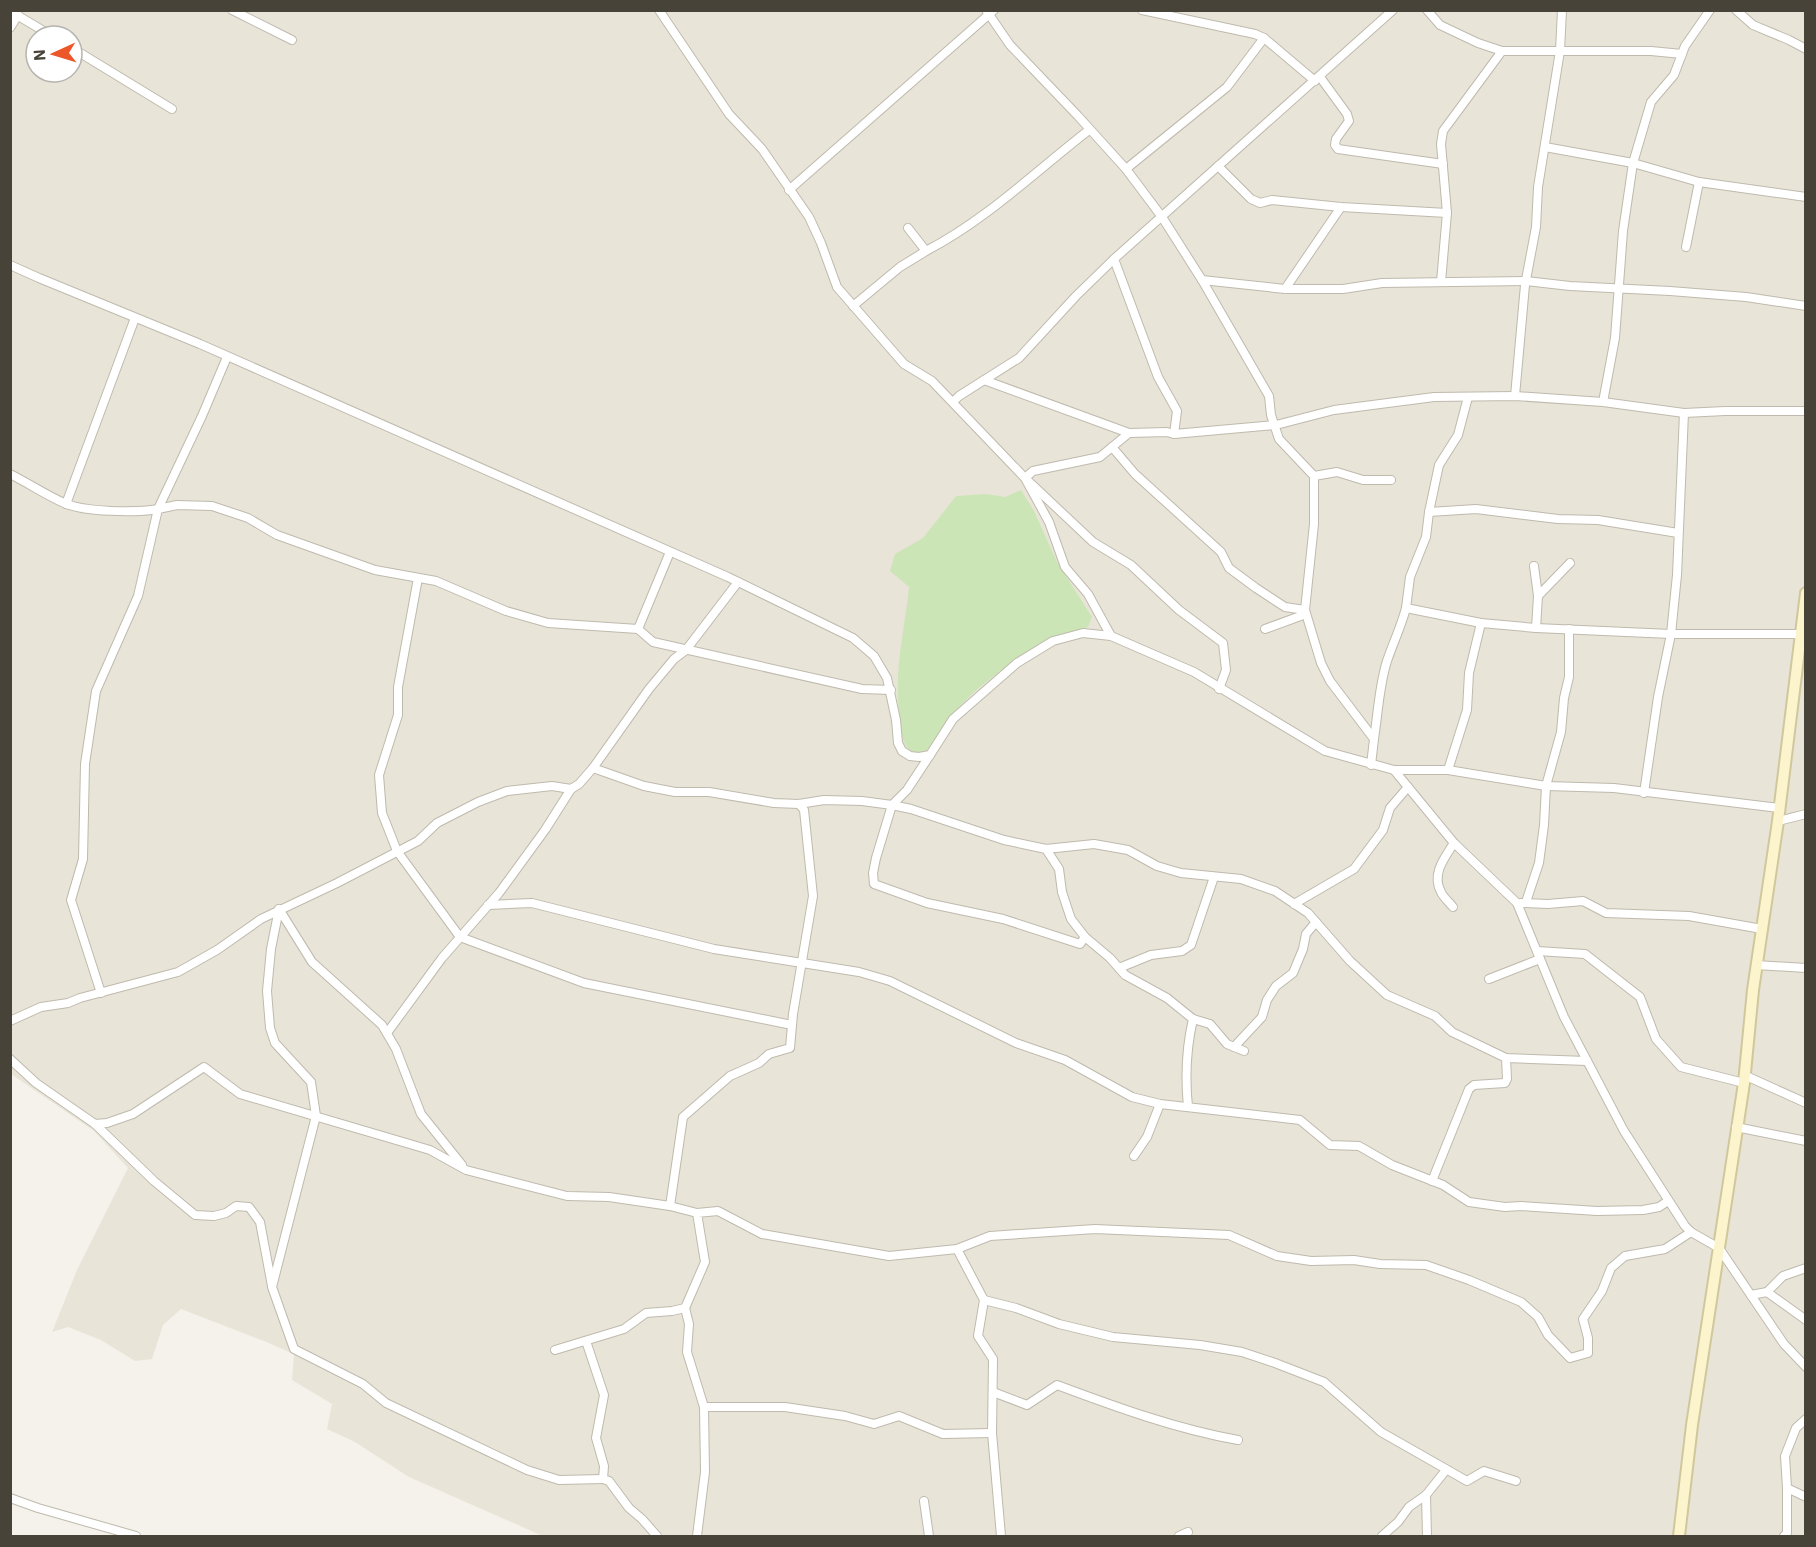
<svg xmlns="http://www.w3.org/2000/svg" width="1816" height="1547" viewBox="0 0 1816 1547" font-family="'IBM Plex Sans',sans-serif">
<rect width="100%" height="100%" fill="#f4f2ea"/>
<!-- residential -->
<path fill="#e8e4d8" fill-rule="evenodd" d="M11,11h1794v1525h-1262l-134,-59 -54,-35 -28,-13 5,-25 -40,-24 2,-26 -30,-13 -83,-32 -18,16 -11,34 -17,2 -34,-21 -33,-13 -16,5 25,-62 51,-102 -34,-37 -83,-57zM36,36h36v36h-36z"/>
<!-- green -->
<path fill="#cce5b6" d="M1021,490l13,21 23,51 35,55 -4,10c-43,12 -97,46 -128,79 -15,15 -20,39 -40,48 -3,-1 -7,-1 -9,-3 -8,-5 -9,-16 -10,-25 -9,-51 3,-90 8,-139l-19,-16 5,-17 28,-16 33,-42 30,-2 19,3z"/>
<g fill="none" stroke-linecap="round" stroke-linejoin="round">
<defs>
<g id="street">
<polyline points="232,10 292,40"/>
<polyline points="659,10 729,114 762,149 809,217 821,243 837,287 904,364 932,381 1025,478 1049,522 1065,567 1088,594 1111,636"/>
<polyline points="986,10 1010,45 1078,116 1126,169 1162,217 1202,280 1269,396 1271,415 1279,439 1314,476 1314,524 1305,610 1321,663 1330,681 1374,739 1371,765"/>
<polyline points="1142,10 1255,34 1264,38 1315,81"/>
<polyline points="1427,10 1440,25 1478,43 1502,51"/>
<polyline points="1736,10 1753,25 1789,40 1806,49"/>
<polyline points="10,11 52,36"/>
<polyline points="10,28 18,15"/>
<polyline points="72,48 172,109"/>
<polyline points="1320,77 1347,114 1349,121 1336,139 1335,145 1338,149 1443,164"/>
<polyline points="1545,147 1633,163 1699,182 1806,197"/>
<polyline points="1218,166 1251,199 1260,203 1272,200 1341,207 1447,213"/>
<polyline points="1126,169 1227,87 1264,38"/>
<polyline points="789,190 994,10"/>
<path d="M908,228l18,23c60,-31 110,-80 163,-121"/>
<polyline points="1686,247 1699,182"/>
<polyline points="10,265 39,278 200,344 728,577 853,638 874,656 887,678 896,720 898,743 902,751 910,756 919,757 930,755 953,719 1017,663 1053,641 1083,633 1111,636 1194,672 1325,751 1394,770 1454,843 1517,903 1564,1017 1624,1131 1685,1226 1691,1232 1719,1248 1784,1344 1806,1367"/>
<polyline points="1202,280 1285,289 1343,289 1382,283 1526,281 1570,286 1670,291 1746,297 1806,306"/>
<polyline points="1441,282 1447,213 1441,144 1443,131 1502,51 1651,51 1682,54"/>
<polyline points="1285,289 1341,207"/>
<polyline points="853,306 900,267 926,251"/>
<polyline points="984,380 1129,433"/>
<polyline points="1515,396 1525,285 1536,227 1538,187 1560,51 1562,10"/>
<polyline points="1468,397 1458,435 1439,465 1429,512 1426,537 1410,577 1406,608 1481,623 1536,628 1671,634 1804,634"/>
<polyline points="953,402 959,396 1019,358 1076,296 1114,259"/>
<polyline points="1603,402 1615,338 1623,231 1633,163 1651,102 1674,75 1685,46 1710,10"/>
<polyline points="1174,434 1177,411 1158,377 1114,259 1393,10"/>
<polyline points="1112,447 1135,474 1221,552 1229,568 1256,588 1285,607 1305,610"/>
<path d="M10,474c18,9 36,21 54,29 20,9 72,10 94,6l44,-93 25,-59"/>
<polyline points="1314,476 1337,472 1363,480 1391,480"/>
<polyline points="66,504 135,318"/>
<polyline points="1429,512 1476,509 1558,519 1598,520 1678,533"/>
<polyline points="1534,566 1538,596"/>
<polyline points="418,578 398,687 398,715 379,775 382,813 397,851 460,937 584,983 792,1025"/>
<polyline points="1536,628 1538,596 1570,563"/>
<polyline points="638,629 653,642 862,689 891,690"/>
<polyline points="1265,629 1306,614"/>
<polyline points="1219,689 1226,670 1223,643 1179,610 1131,565 1093,542 1025,478 1033,471 1100,457 1129,433 1167,432 1174,434 1276,425 1334,410 1434,397 1515,396 1603,402 1684,413 1725,411 1806,411"/>
<path d="M1374,739c4,-26 5,-53 13,-78 6,-18 14,-34 19,-53"/>
<polyline points="930,755 907,790 892,805 876,858 873,873 874,884 927,903 1003,919 1080,944 1085,937"/>
<polyline points="593,768 649,689 674,659 686,650 738,582"/>
<polyline points="1394,770 1448,770 1546,786 1614,788 1779,808"/>
<polyline points="1448,770 1467,710 1469,673 1481,623"/>
<polyline points="1644,793 1658,697 1671,634 1677,575 1684,413"/>
<polyline points="1778,821 1806,814"/>
<polyline points="1046,849 1059,869 1062,892 1071,919 1085,937 1110,958 1125,975 1167,998 1193,1019 1210,1024 1227,1044 1244,1051"/>
<polyline points="1526,902 1539,863 1544,825 1546,786 1561,732 1564,698 1569,677 1569,629"/>
<polyline points="1521,903 1548,904 1583,901 1606,913 1689,916 1762,929"/>
<polyline points="1294,904 1354,869 1383,830 1390,808 1408,787"/>
<polyline points="488,905 532,903 714,949 859,972 890,981 1016,1043 1065,1060 1132,1097 1160,1104 1300,1120 1330,1145 1359,1146 1392,1165 1443,1185 1469,1202 1505,1207 1521,1206 1597,1211 1643,1210 1659,1207 1668,1201"/>
<path d="M1453,907c-4,-5 -10,-10 -12,-15 -10,-18 4,-35 13,-49"/>
<polyline points="279,909 271,949 267,991 270,1028 275,1043 311,1082 316,1116 272,1287 294,1349 363,1384 386,1403 527,1470 559,1480 603,1479"/>
<polyline points="279,909 312,962 382,1025 396,1049 421,1114 462,1165"/>
<polyline points="1537,951 1585,954 1640,997 1656,1039 1681,1067 1744,1083"/>
<polyline points="1756,965 1806,968"/>
<polyline points="1119,968 1151,955 1182,951 1191,945 1214,877"/>
<polyline points="1489,979 1540,959"/>
<polyline points="101,993 71,900 83,859 85,764 96,691 138,596 158,509 177,505 212,506 248,518 277,535 375,570 436,581 506,611 548,623 638,629 670,552"/>
<polyline points="10,1021 41,1007 68,1003 80,998 178,972 217,950 261,919 337,883 418,841 437,823 478,802 507,791 552,786 571,789 579,784 593,768 644,786 675,792 709,792 774,803 799,804 824,800 862,801 892,805 911,809 1004,840 1046,849 1094,844 1128,850 1157,866 1181,873 1241,879 1275,891 1308,913 1350,961 1387,995 1435,1016 1452,1032 1506,1058 1587,1061"/>
<polyline points="387,1033 442,958 499,893 545,830 571,789"/>
<polyline points="1234,1047 1262,1017 1267,1000 1276,986 1293,973 1303,949 1306,934 1316,922"/>
<polyline points="10,1059 36,1083 95,1124 107,1123 133,1114 204,1067 240,1094 430,1150 466,1170 567,1196 609,1197 670,1206"/>
<polyline points="1744,1075 1806,1103"/>
<path d="M1188,1107c-3,-30 -2,-58 5,-88"/>
<polyline points="95,1124 154,1181 195,1215 214,1216 226,1213 236,1206 249,1207 260,1222 272,1286"/>
<polyline points="1736,1127 1806,1141"/>
<polyline points="1134,1156 1147,1137 1160,1104"/>
<polyline points="1432,1181 1469,1089 1474,1085 1505,1083 1507,1079 1506,1058"/>
<polyline points="697,1213 670,1206 683,1117 730,1076 759,1063 769,1054 790,1048 793,1014 813,896 804,810 799,804"/>
<polyline points="957,1249 984,1300 978,1336 993,1359 992,1433 1001,1536"/>
<polyline points="1767,1292 1783,1276 1806,1268"/>
<polyline points="1751,1295 1767,1292 1806,1320"/>
<polyline points="984,1300 1016,1308 1059,1324 1113,1337 1200,1345 1242,1352 1275,1363 1324,1382 1381,1432 1467,1481 1484,1471 1516,1481"/>
<polyline points="685,1308 705,1262 697,1213 718,1211 762,1234 889,1256 957,1249 990,1236 1095,1229 1229,1235 1277,1256 1311,1261 1354,1260 1380,1264 1426,1265 1469,1280 1521,1302 1538,1317 1548,1335 1570,1358 1588,1353 1588,1338 1583,1319 1602,1291 1611,1268 1625,1256 1665,1249 1691,1232"/>
<polyline points="586,1341 604,1395 596,1438 604,1466 603,1479 609,1481 629,1508 642,1519 657,1536"/>
<polyline points="555,1350 624,1329 646,1313 672,1311 685,1308 689,1324 687,1352 704,1407"/>
<path d="M993,1392l34,13 30,-20c59,22 119,44 181,55"/>
<polyline points="1787,1488 1806,1497"/>
<polyline points="1426,1495 1427,1536"/>
<polyline points="10,1498 38,1508 136,1536"/>
<polyline points="924,1501 929,1536"/>
<polyline points="697,1536 705,1472 704,1407 785,1407 845,1416 874,1424 899,1416 943,1434 992,1433"/>
<polyline points="1179,1536 1188,1532"/>
<polyline points="1382,1536 1398,1522 1409,1507 1426,1495 1446,1470"/>
<polyline points="1784,1536 1787,1533 1787,1488 1785,1456 1796,1428 1806,1419"/>
</g>
<polyline id="secondary" points="1679,1536 1692,1425 1744,1083 1753,990 1778,821 1806,593"/>
</defs>
<!-- street casing -->
<use href="#street" stroke="#bfbaad" stroke-width="10"/>
<!-- secondary casing -->
<use href="#secondary" stroke="#d1c79c" stroke-width="14"/>
<!-- street -->
<use href="#street" stroke="#fff" stroke-width="8"/>
<!-- secondary -->
<use href="#secondary" stroke="#fbf4cd" stroke-width="10"/>
</g>
<!-- border -->
<rect width="1816" height="1547" fill="none" stroke="#484338" stroke-width="24"/>
<!-- north arrow -->
<g transform="translate(54 54) rotate(266)"><circle r="28" fill="#ffffff" stroke="#b6b4af" stroke-width="1.5"/>
<path d="M0-4.5L10 22L0 15L-10 22Z" fill="#ed5628"/>
<text y="-9" font-size="16" font-weight="bold" text-anchor="middle" fill="#484338">N</text>
</g>
</svg>
